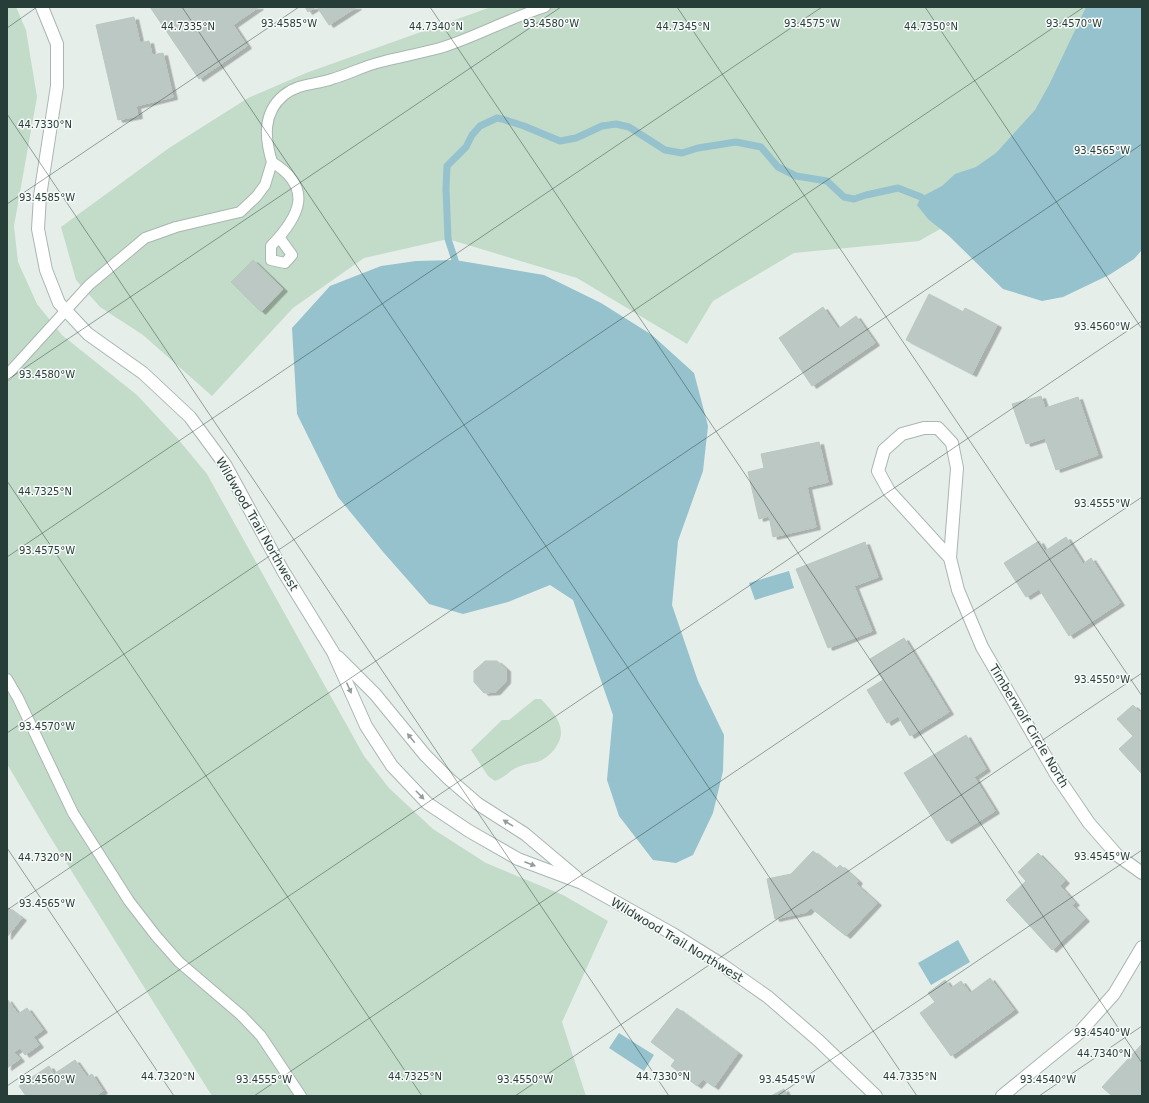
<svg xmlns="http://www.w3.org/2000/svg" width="1149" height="1103" viewBox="0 0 1149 1103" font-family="'DejaVu Sans',sans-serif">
<defs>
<filter id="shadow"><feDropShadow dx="4.5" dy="2.5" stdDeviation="0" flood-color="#0004"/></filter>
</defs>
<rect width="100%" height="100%" fill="#e6eeea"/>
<!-- green -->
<g fill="#c2dcc9">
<polygon points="7,7 16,7 26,30 37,97 14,226 18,262 37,304 62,335 137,395 178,439 207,474 364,756 389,788 433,829 486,863 563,895 608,921 562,1022 586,1096 212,1096 49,835 7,764"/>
<polygon points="491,7 1142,7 1142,115 919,241 794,253 713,301 687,344 577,278 448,239 364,258 293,308 212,396 143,335 100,307 76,280 61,227 169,148 248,98 306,73"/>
<path d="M535,699h6c13,14 28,29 15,48 -3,5 -9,10 -14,13 -7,4 -16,3 -24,7 -8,3 -14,11 -23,14l-7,-5 -17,-26 31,-30h7z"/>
</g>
<!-- water -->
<g fill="#95c2cc">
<polygon points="1086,7 1142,7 1142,250 1134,259 1109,275 1063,297 1042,301 1003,289 949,236 928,219 917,205 921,197 942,186 955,174 976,167 996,153 1035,110 1049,85"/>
<polygon points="455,260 544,275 601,303 652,335 694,373 708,426 703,471 678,541 672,605 698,681 724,735 723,771 713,813 693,855 676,863 653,860 619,816 607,780 613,715 573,600 550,585 508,602 463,614 429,604 384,553 338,497 297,414 292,328 330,286 381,266 416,261"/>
<polygon points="789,571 794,588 755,600 749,583"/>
<polygon points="958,940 970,962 931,985 918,963"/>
<polygon points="619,1033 654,1055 644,1071 609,1048"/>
</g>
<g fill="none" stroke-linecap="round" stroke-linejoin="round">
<!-- stream -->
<polyline stroke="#95c2cc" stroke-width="7" points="455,260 448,239 446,189 447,166 466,147 472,135 480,126 497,118 502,119 524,126 560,141 576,138 602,126 616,124 629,127 665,150 682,153 698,148 736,142 761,147 778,167 796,176 827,181 844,197 854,199 866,195 898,188 921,197"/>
</g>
<!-- building -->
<g fill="#bcc8c4" stroke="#b9c7c1" filter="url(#shadow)">
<polygon points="150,7 259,7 233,25 247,46 199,79"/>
<polygon points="305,7 316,7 308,12"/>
<polygon points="317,7 357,7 329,25"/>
<polygon points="134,17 140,43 149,41 152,55 163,53 173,97 136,106 138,116 118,120 96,25"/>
<polygon points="253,260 283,289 261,312 231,282"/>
<polygon points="929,294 963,312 965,308 997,325 972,374 906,340"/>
<polygon points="823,307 838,329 856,316 875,343 812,386 779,338"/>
<polygon points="1041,396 1045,408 1078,397 1098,455 1056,470 1045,438 1026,444 1012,404"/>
<polygon points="819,442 828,482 807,487 816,527 773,537 769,516 759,519 748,472 764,468 761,454"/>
<polygon points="1066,537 1083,564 1091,558 1120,603 1069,636 1039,589 1026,597 1004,563 1039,541 1045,551"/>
<polygon points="865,542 878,577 854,586 872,631 828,648 796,569"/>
<polygon points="904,638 949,712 910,736 898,716 887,723 867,690 883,680 870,659"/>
<polygon points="485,661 497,661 506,669 506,681 496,692 484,693 474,682 474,671"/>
<polygon points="1133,705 1140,712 1142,710 1142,774 1119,749 1133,736 1117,719"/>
<polygon points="966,735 986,769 974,777 995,811 947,841 904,773"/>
<polygon points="813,851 836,869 840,865 858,881 856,884 877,903 846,936 811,908 807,912 775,919 767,879 791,874"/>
<polygon points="1038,853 1065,881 1060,886 1075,903 1072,905 1085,919 1052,950 1006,900 1026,881 1018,872"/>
<polygon points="7,907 22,918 7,937"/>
<polygon points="990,978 1014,1010 951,1056 920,1013 935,1002 928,993 945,980 951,988 961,981 970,993"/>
<polygon points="7,999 18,1014 27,1008 43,1030 33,1037 39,1045 25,1055 20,1048 14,1052 20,1059 7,1068"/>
<polygon points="677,1008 738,1053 714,1087 703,1079 697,1086 671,1066 675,1060 651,1042"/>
<polygon points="1142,1044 1142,1096 1112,1096 1102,1087"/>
<polygon points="75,1060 87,1077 92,1074 103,1091 98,1094 100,1096 26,1096 19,1086 49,1066 54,1074"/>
<polygon points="784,1089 787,1096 771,1096"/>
</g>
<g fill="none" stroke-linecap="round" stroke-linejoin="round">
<defs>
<g id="service">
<path d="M272,162c-7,-23 -10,-49 12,-67 15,-12 31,-10 48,-16 17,-5 32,-13 49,-17 20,-5 40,-9 59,-14 36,-11 69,-30 105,-41"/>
<path d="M7,375l82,-90 56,-47 31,-11 64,-15 16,-15 9,-12 7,-23c42,26 28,54 -1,84v14l14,3 7,-8 -13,-18"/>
<polyline points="7,679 18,698 73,813 129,901 156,936 179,962 241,1015 261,1036 301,1096"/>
</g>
<g id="minor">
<polyline points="42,7 57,44 57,86 40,196 38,229 46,270 59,303 88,334 143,373 190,417 226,466 283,571 333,652 366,726 392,766 427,803 469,831 518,859 582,883 673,934 721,964 768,997 819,1041 876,1096"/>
<polyline points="950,558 889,491 878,471 884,450 902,434 924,428 938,428 952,443 957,468 950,558 958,590 982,647 1057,776 1089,823 1117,855 1142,873"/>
<polyline points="338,657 375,694 425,755 449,779 478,804 525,834 576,877"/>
<polyline points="1002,1096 1079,1033 1114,994 1142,947"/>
</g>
</defs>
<!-- service casing -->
<use href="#service" stroke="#a9b6b1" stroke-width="12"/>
<!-- minor casing -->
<use href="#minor" stroke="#a9b6b1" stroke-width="14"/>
<!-- service -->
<use href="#service" stroke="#fff" stroke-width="10"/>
<!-- minor -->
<use href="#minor" stroke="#fff" stroke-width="12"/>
</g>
<!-- one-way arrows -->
<defs><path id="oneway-solid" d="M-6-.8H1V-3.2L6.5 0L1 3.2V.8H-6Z"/></defs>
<g fill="#939e9c">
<use href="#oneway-solid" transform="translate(349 688) rotate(66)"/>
<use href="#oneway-solid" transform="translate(411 738) rotate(-129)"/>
<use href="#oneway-solid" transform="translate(420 795) rotate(46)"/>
<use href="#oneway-solid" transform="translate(508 823) rotate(-148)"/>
<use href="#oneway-solid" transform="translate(530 864) rotate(21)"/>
</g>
<!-- ticks -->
<path fill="none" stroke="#273e38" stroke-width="1" stroke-opacity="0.45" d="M182,7l735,1089M430,7l712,1056M677,7l465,689M925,7l217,322M7,28l30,-21M7,114l662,982M7,204l292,-197M7,380l554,-373M7,481l415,615M7,557l815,-550M7,733l1077,-726M7,848l167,248M7,910l1135,-766M7,1086l1135,-765M254,1096l888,-599M515,1096l627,-423M777,1096l365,-246M1039,1096l103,-70"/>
<g text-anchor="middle" stroke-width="3" stroke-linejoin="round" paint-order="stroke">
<!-- street labels -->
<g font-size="12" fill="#273e38" stroke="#f7faf9">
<text transform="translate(257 524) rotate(60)" y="4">Wildwood Trail Northwest</text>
<text transform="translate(1029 726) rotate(59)" y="4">Timberwolf Circle North</text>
<text transform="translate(677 940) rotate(31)" y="4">Wildwood Trail Northwest</text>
</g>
</g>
<g font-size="10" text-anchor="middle" fill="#273e38" stroke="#f7faf9" stroke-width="3" stroke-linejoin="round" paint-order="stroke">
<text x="289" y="27">93.4585°W</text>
<text x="551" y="27">93.4580°W</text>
<text x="812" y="27">93.4575°W</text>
<text x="1074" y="27">93.4570°W</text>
<text x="188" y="30">44.7335°N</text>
<text x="931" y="30">44.7350°N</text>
<text x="436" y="30">44.7340°N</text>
<text x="683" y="30">44.7345°N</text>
<text x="45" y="128">44.7330°N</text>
<text x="1102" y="154">93.4565°W</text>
<text x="47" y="201">93.4585°W</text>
<text x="1102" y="330">93.4560°W</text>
<text x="47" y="378">93.4580°W</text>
<text x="45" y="495">44.7325°N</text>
<text x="1102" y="507">93.4555°W</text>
<text x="47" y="554">93.4575°W</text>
<text x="1102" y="683">93.4550°W</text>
<text x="47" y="730">93.4570°W</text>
<text x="1102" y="860">93.4545°W</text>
<text x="45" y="861">44.7320°N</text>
<text x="47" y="907">93.4565°W</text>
<text x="1102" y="1036">93.4540°W</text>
<text x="1104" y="1057">44.7340°N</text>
<text x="168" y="1080">44.7320°N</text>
<text x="415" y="1080">44.7325°N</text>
<text x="663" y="1080">44.7330°N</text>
<text x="910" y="1080">44.7335°N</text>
<text x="264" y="1083">93.4555°W</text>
<text x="525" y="1083">93.4550°W</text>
<text x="787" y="1083">93.4545°W</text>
<text x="1048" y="1083">93.4540°W</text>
<text x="47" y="1083">93.4560°W</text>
</g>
<!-- border -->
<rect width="1149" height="1103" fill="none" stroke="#273e38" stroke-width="16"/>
</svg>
